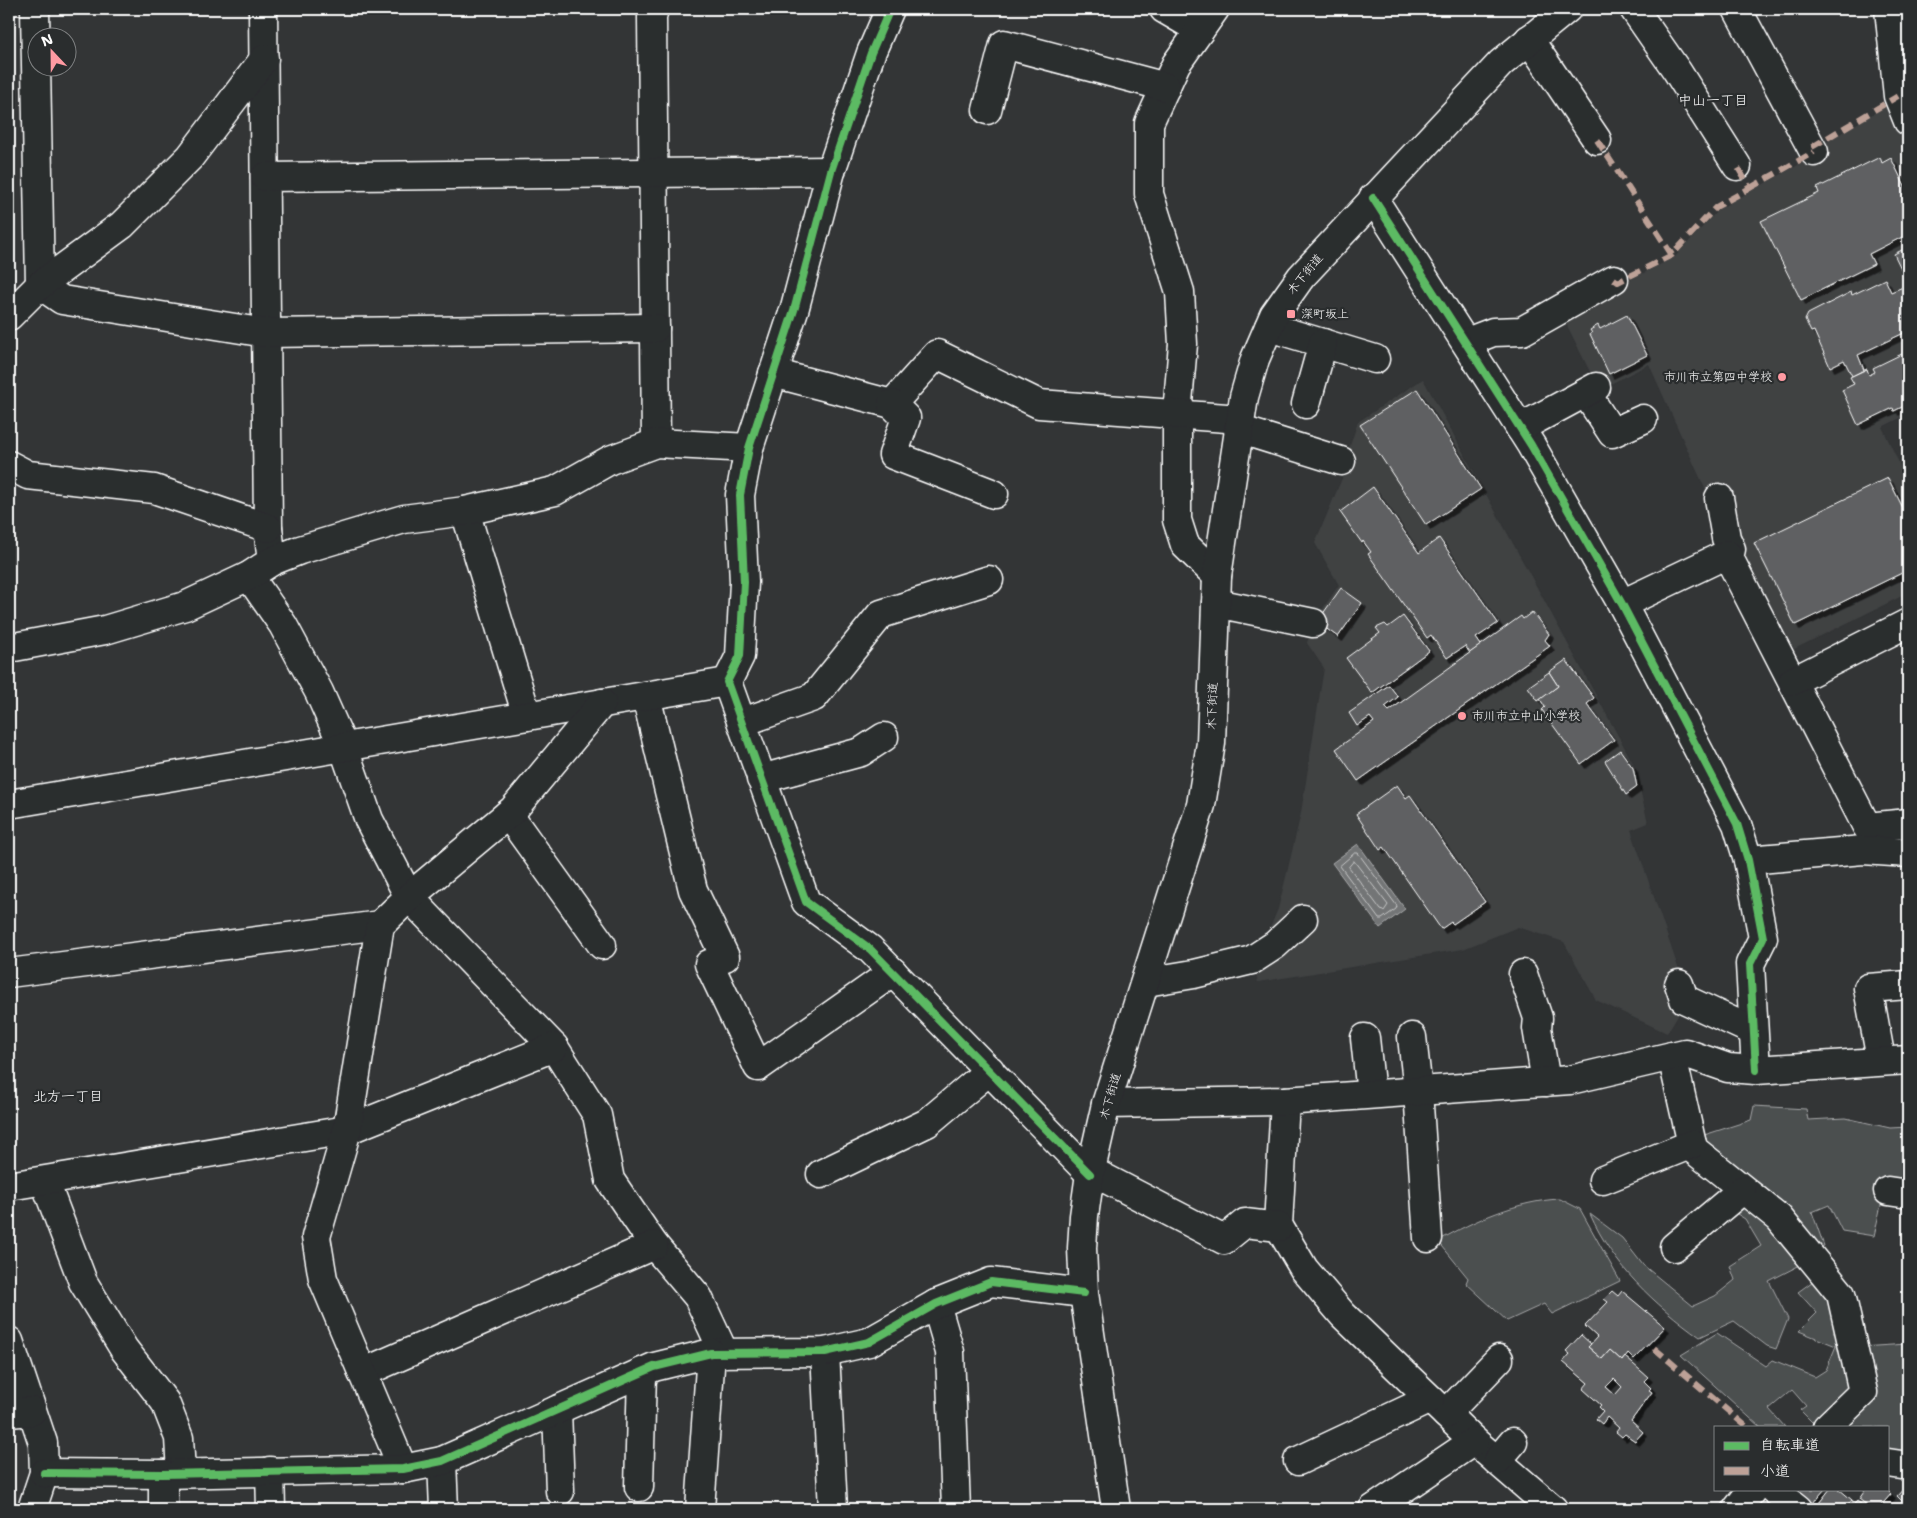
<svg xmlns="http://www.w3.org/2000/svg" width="1917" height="1518" viewBox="0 0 1917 1518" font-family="'Shantell Sans','Klee One',sans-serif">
<defs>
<filter id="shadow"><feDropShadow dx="4.5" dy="4.5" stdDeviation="0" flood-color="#0009"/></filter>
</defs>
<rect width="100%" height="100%" fill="#333536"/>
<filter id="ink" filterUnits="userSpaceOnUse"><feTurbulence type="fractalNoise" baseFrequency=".02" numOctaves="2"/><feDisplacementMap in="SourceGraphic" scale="10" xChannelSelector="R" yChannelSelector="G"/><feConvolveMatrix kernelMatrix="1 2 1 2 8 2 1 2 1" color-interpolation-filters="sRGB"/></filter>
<g filter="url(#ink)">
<!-- built -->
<g fill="#404243">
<polygon points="1891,103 1898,122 1908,137 1908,414 1882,427 1908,482 1908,593 1794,649 1745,557 1729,497 1707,493 1649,364 1599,390 1562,315 1675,257 1719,209 1820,153 1823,144"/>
<polygon points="1423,379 1634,765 1648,823 1631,830 1683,982 1682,1008 1667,1033 1596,1000 1564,942 1518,927 1463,949 1258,982 1252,960 1265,940 1278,909 1286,877 1301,813 1324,668 1307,643 1313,623 1339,585 1315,543 1346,469 1343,467 1358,422"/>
</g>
<!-- green -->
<g fill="#4c4f50" stroke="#a6a7a8">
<polygon points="1754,1106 1806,1109 1808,1120 1846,1118 1890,1128 1908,1127 1905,1183 1886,1183 1874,1236 1842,1231 1829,1205 1812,1212 1824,1246 1816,1248 1698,1137 1751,1120"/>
<path d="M1560,1199l20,10 40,72 -68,33 -8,-10 -37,17 -41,-38 2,-5 -30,-37c37,-21 79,-40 122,-42z"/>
<path d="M1741,1200l65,62 -37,19 19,38 -12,30 -9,-3 -33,-25 -34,16c-46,-33 -87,-71 -110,-123l32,24 21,27 50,41 22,-10 20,-16 -5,-14 31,-20 -16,-27 -16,-10z"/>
<polygon points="1816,1279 1835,1297 1854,1390 1813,1423 1800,1410 1806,1406 1792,1390 1769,1409 1785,1427 1760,1427 1681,1355 1717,1333 1766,1366 1773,1360 1815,1377 1826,1370 1836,1346 1799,1331 1817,1313 1798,1292"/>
<polygon points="1908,1344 1908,1455 1888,1448 1888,1427 1837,1427 1860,1347"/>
</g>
<!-- water -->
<polygon fill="#737576" stroke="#abacad" points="1358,844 1405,909 1380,928 1332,863"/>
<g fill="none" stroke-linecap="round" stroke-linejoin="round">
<!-- shore -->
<g stroke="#c7c8c8" stroke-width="1">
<polygon points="1355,853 1358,853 1397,906 1396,909 1382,919 1379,919 1340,866"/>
<polygon points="1354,861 1388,905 1384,911 1381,910 1349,867"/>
</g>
</g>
<!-- building -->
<g fill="#5f6162" stroke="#fff" fill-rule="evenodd" filter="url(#shadow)">
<polygon points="1880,157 1882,163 1891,158 1908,193 1908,234 1869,254 1874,264 1801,300 1761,221 1819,193 1817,188"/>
<polygon points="1908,247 1908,283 1894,254"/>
<polygon points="1885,279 1891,292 1908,285 1908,331 1858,355 1864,370 1852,376 1844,360 1830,367 1814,331 1811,332 1805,320 1808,314 1851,292 1852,295"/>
<polygon points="1627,315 1647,355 1609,374 1590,334 1592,333 1590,330 1598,325 1600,329"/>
<polygon points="1908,351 1908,404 1894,411 1893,408 1858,425 1842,390 1854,384 1850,377 1867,369 1869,375 1875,372 1873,368"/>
<polygon points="1417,389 1481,489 1426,525 1360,425"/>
<polygon points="1888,478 1908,518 1908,570 1795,625 1754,543"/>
<polygon points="1373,487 1419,553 1439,538 1498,623 1476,638 1481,645 1470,653 1465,646 1447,658 1431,635 1427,638 1368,554 1371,552 1363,541 1362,543 1340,512"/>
<polygon points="1341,588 1362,603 1338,637 1317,622"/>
<polygon points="1532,612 1549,634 1545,640 1550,646 1358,781 1336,749 1374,722 1370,717 1357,726 1349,713 1389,685 1398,697 1385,707 1389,711 1521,616 1523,619"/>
<polygon points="1403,616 1429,651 1372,693 1346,658 1380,633 1376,628 1385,624 1388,627"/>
<polygon points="1566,660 1594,698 1587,704 1614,740 1581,764 1542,710 1545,707 1540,699 1558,686 1549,672"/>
<polygon points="1549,672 1558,686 1538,701 1528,687"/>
<polygon points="1620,750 1633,768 1637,787 1626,795 1605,761"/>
<polygon points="1397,785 1406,798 1410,795 1485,902 1453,924 1451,922 1441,929 1384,847 1380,850 1356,814"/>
<polygon points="1612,1291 1618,1296 1622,1291 1665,1327 1634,1359 1628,1353 1622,1361 1610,1350 1602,1359 1588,1347 1597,1337 1585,1326 1608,1302 1604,1299"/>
<path d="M1581,1335l10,9 -3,3 14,12 8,-9 12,11 3,-4 23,20 -4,4 7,7 -2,2 3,2 -21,29 12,11 -8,9 -10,-7 -3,3 -6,-5 3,-4 -12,-11 -5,7 -6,-5 7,-8 -4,-4 2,-2 -18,-16 5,-6 -25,-21 7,-8 -4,-3zM1614,1379l8,8 -7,8 -9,-8z"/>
<polygon points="1906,1486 1908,1489 1908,1507 1897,1496"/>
<polygon points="1797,1489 1825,1489 1811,1505 1795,1491"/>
<polygon points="1830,1489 1839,1489 1852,1500 1845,1509 1819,1509 1816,1507"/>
<polygon points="1866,1489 1886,1489 1891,1494 1878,1509 1872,1509 1859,1499"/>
<polygon points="1857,1501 1867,1509 1850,1509"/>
</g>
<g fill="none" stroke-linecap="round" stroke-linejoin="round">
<defs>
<g id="minor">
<polyline points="35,9 40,285"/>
<polyline points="263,9 268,528 272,561"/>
<polyline points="654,9 652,17 656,443"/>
<polyline points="890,9 871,53 831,171 795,307 749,448 740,495 744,582 740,656 727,682 806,902 870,949 1090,1174"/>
<polyline points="1164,9 1200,30"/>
<polyline points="1215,9 1176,64 1149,123 1149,194 1180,292 1183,344 1177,414 1177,520 1185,545 1217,576"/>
<polyline points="1634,9 1677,71 1737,166"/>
<polyline points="1737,9 1814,152"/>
<polyline points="1889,9 1898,96 1908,121"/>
<polyline points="1529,39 1597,140"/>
<polyline points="987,110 1004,44 1166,87"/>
<polyline points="265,177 831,171"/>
<polyline points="1373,198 1531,445 1622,604 1737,824 1748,860 1763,938 1750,964 1756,1070"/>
<polyline points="40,285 62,300 266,333 655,328"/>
<polyline points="9,316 40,285 122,225 190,157 264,59"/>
<polyline points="1269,327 1375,359"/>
<polyline points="1467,342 1493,332 1522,331 1614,279"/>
<polyline points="773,373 892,404 937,354 1039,404 1240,419"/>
<polyline points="1586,393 1612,433 1643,419"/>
<polyline points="892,404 906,418 893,455 994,494"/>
<polyline points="1306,404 1323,343"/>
<polyline points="1520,428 1596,387"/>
<polyline points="1238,429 1341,461"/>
<polyline points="9,465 28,475 154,489 268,528"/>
<polyline points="1719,498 1726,538 1731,549 1729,558"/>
<polyline points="465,511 527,716"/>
<polyline points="249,576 283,625 319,692 343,746 369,820 409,897 554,1047 597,1115 610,1180 654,1245 698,1297 724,1353"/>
<polyline points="1216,603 1313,623"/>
<polyline points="1622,604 1727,554 1867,827 1908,823"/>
<polyline points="9,648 105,630 185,606 249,576 272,561 300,550 404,519 465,511 555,491 610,460 656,443 749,448"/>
<polyline points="1793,681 1908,623"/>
<polyline points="646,696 693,890 725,957 709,964 758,1067 893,972"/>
<polyline points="743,722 814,697 881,614 989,580"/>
<polyline points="761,779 861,752 884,737"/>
<polyline points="9,804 727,682"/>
<polyline points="508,814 602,945"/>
<polyline points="1748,860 1863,850 1908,853"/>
<polyline points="9,973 380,925"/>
<polyline points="1523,974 1538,1018 1537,1028 1546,1082"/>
<polyline points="1146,982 1194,974 1252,960 1275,945 1303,919"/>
<polyline points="1679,984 1684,999 1753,1031"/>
<polyline points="1412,1037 1418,1091 1428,1238"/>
<polyline points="1365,1038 1371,1094"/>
<polyline points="1672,1056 1693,1149 1779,1218 1841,1294 1863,1392 1827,1427"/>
<polyline points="1881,1060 1868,988 1908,985"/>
<polyline points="1285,1101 1278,1225 1304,1269 1343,1315 1398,1368 1474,1441 1553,1509"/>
<polyline points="1106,1104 1285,1101 1570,1080 1685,1053 1728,1068 1756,1070 1908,1060"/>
<polyline points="1091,1171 1224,1240 1245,1223 1279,1227"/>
<polyline points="821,1174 927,1123 990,1070"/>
<polyline points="1603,1180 1692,1144"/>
<polyline points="45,1182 83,1282 124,1349 165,1402 179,1438 181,1473"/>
<polyline points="9,1186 347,1130 554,1047"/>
<polyline points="1888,1191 1908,1194"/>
<polyline points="1674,1247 1742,1190"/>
<polyline points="936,1304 950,1352 956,1509"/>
<polyline points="9,1341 43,1443 44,1473 32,1509"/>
<polyline points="825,1352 833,1509"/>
<polyline points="362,1373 654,1245"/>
<polyline points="557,1410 560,1491"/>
<polyline points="9,1413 32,1411"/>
<polyline points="1446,1414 1499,1359"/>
<polyline points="442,1461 444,1509"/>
<polyline points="1298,1461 1430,1399"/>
<polyline points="1497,1461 1513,1442"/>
<polyline points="1888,1463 1908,1466"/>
<polyline points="403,1469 323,1279 316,1237 347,1130 380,925 409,897 513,810 602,703"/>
<polyline points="270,1471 271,1509"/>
<polyline points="44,1473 163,1474 403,1469 442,1461 654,1367 711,1353 825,1352 869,1342 936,1304 991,1282 1084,1293"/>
<polyline points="163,1474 163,1509"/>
<polyline points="639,1487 642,1372"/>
<polyline points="1773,1489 1798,1509"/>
<polyline points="700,1509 711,1353"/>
<polyline points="1373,1509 1474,1441"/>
<polyline points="1737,1509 1753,1489"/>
</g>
<polyline id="major" points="1116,1509 1084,1293 1082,1248 1084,1216 1090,1174 1106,1104 1201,805 1211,743 1217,576 1244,397 1255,359 1274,315 1301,277 1501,63 1567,9"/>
</defs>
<!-- minor casing -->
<use href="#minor" stroke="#fff" stroke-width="31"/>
<!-- major casing -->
<use href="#major" stroke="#fff" stroke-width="31"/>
<!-- minor -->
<use href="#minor" stroke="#2a2d2e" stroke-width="28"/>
<!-- major -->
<use href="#major" stroke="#2a2d2e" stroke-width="28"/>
<!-- quiet -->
<g stroke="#bda197" stroke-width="6" stroke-dasharray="12 6" stroke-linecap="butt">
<polyline points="1597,140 1672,255"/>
<polyline points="1812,147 1898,96"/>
<polyline points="1750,188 1814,152"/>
<polyline points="1614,279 1618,282 1672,255 1716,207 1750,188 1737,166"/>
<polyline points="1654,1348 1747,1427"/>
</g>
<defs>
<g id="cycleway">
<polyline points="890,9 871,53 831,171 795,307 749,448 740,495 744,582 740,656 727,682 806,902 870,949 1090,1174"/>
<polyline points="1373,198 1531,445 1622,604 1737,824 1748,860 1763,938 1750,964 1756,1070"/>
<polyline points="44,1473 163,1474 403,1469 442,1461 654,1367 711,1353 825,1352 869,1342 936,1304 991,1282 1084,1293"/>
</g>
</defs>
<!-- cycleway casing -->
<use href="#cycleway" stroke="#2a2d2e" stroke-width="11"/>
<!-- cycleway -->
<use href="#cycleway" stroke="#5cba63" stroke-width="8"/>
</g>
</g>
<!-- markers -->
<g fill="#ff9aa2" stroke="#2a2d2e" stroke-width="2">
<rect x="1286" y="309" width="10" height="10" rx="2.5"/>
<circle cx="1782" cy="377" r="5"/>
<circle cx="1462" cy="716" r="5"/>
</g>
<g text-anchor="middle" stroke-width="4.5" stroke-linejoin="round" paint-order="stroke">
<!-- street labels -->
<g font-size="12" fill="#fff" stroke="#2a2d2e">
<text transform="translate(1305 274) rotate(-51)" y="4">木下街道</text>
<text transform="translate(1212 706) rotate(-88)" y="4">木下街道</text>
<text transform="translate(1110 1096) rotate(-74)" y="4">木下街道</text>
</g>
<!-- poi labels -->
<g font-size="12" fill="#fff" stroke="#2a2d2e" text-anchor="start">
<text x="1301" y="318">深町坂上</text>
<text x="1772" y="381" text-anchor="end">市川市立第四中学校</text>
<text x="1472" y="720">市川市立中山小学校</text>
</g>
<!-- neighbourhood labels -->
<g font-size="14" fill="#fff" stroke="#2a2d2e">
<text x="1713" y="105">中山一丁目</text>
<text x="68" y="1101">北方一丁目</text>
</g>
</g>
<!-- margin -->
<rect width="1917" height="1518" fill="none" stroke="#2a2d2e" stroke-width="30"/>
<rect x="15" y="15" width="1887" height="1488" fill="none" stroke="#fff" stroke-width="2" filter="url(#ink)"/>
<!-- legend -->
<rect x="1714" y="1426" width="175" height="65" fill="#2a2d2e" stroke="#7f8182"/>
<rect x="1724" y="1442" width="25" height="8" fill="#5cba63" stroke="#7f8182"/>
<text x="1760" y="1450" font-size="15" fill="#ffffff">自転車道</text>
<rect x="1724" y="1467" width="25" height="8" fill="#bda197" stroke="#7f8182"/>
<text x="1760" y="1476" font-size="15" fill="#ffffff">小道</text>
<!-- north arrow -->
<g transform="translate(52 52) rotate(338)"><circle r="24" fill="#2a2d2e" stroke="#7f8182"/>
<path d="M0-4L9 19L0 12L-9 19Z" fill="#ff9aa2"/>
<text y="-8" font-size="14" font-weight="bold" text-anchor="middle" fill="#ffffff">N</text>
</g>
</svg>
